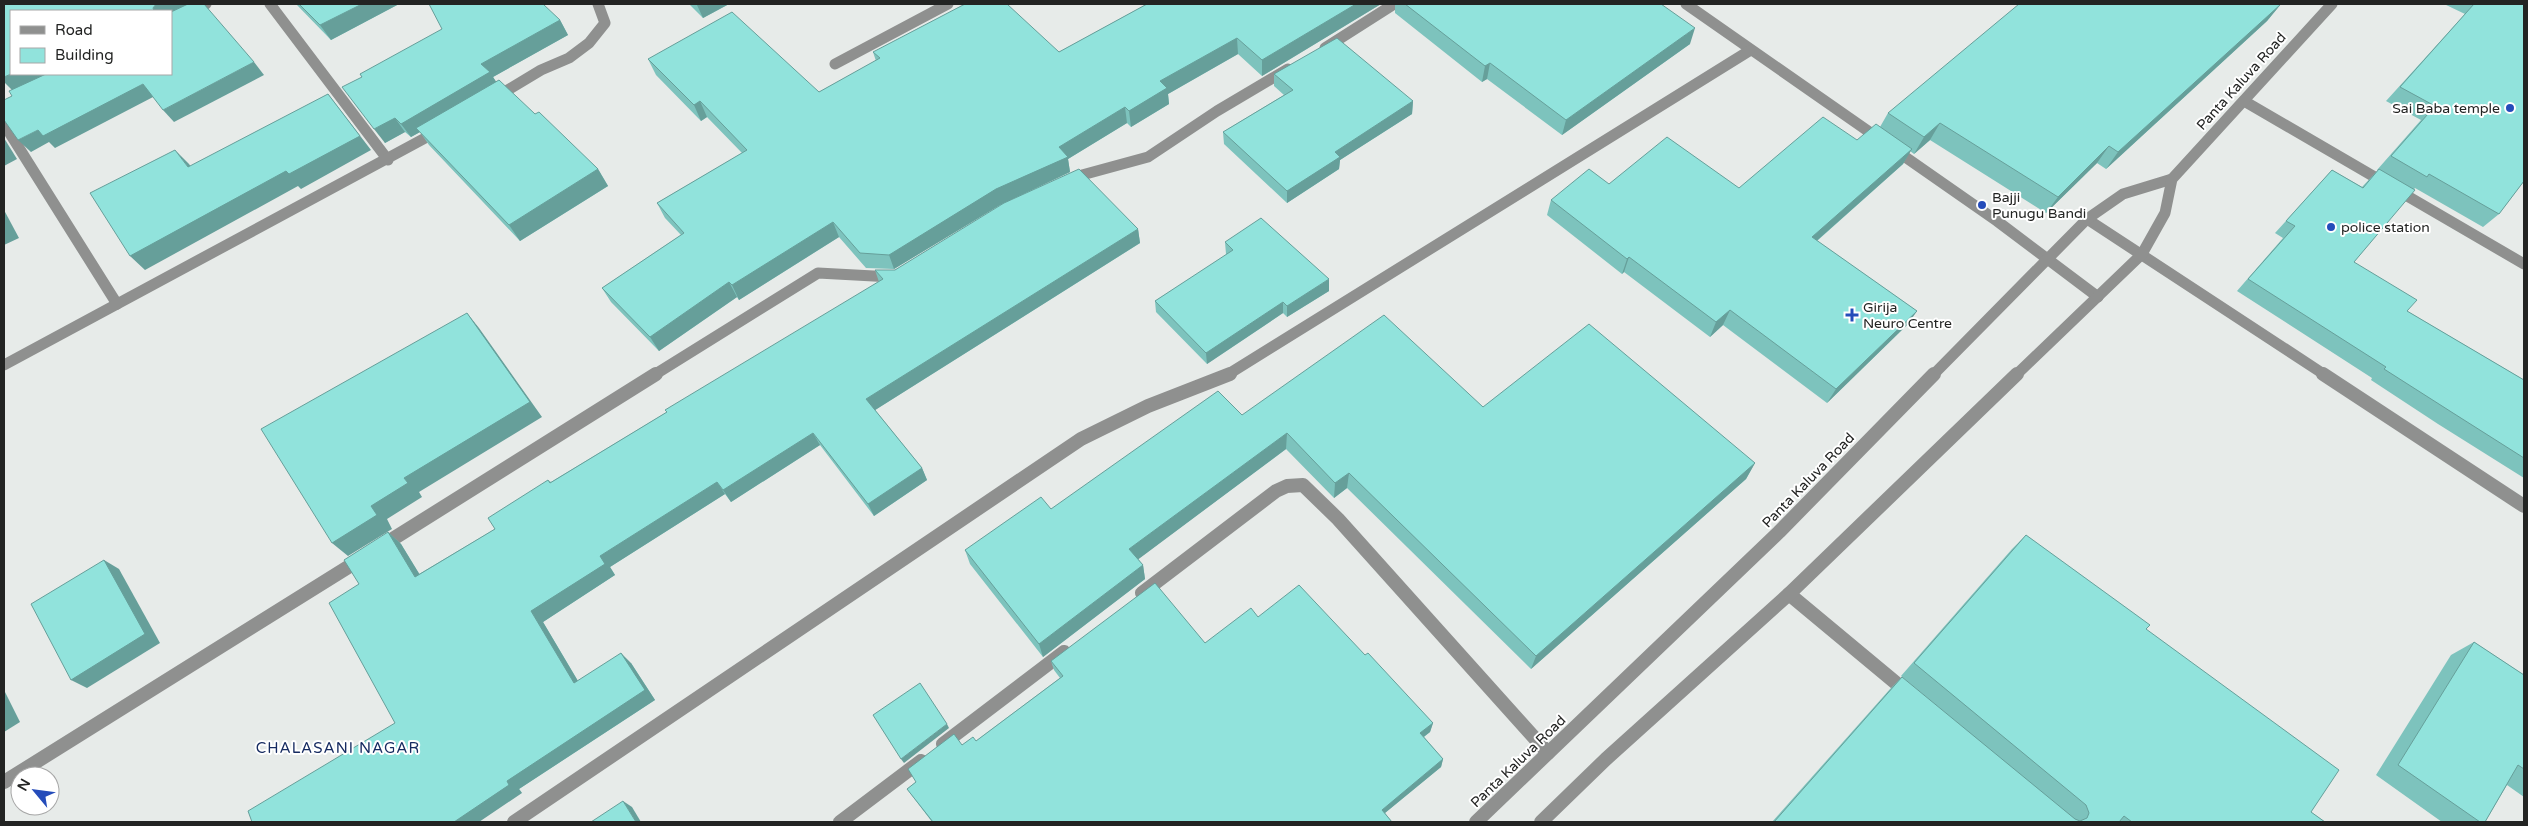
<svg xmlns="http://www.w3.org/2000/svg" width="2528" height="826" viewBox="0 0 2528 826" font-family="'Varela Round',sans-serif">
<rect width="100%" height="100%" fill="#e7ebe9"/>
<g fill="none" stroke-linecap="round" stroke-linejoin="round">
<!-- minor-far1 -->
<g stroke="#8f908f" stroke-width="11">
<polyline points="270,4 388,160"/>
<polyline points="1686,4 1997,221 2098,297"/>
<polyline points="171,21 206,4"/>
<polyline points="1325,48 1394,4"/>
<polyline points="835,64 948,4"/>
<polyline points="496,97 541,70 569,58 589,43 605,23 598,4"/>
<polyline points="2244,101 2524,264"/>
<polyline points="4,124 117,304"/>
<polyline points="1070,181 1082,175 1148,157 1217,111 1288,69"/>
<polyline points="2087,219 2325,375"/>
<polyline points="4,365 440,130"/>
<polyline points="654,375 818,273 892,277"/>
<polyline points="1227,375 1749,51"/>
</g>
<!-- minor -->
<g stroke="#8f908f" stroke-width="14">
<polyline points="2323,374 2524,506"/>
<polyline points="380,547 656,374"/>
<polyline points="1142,593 1276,491 1287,486 1303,485 1338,519 1548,753"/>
<polyline points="1789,594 1908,693"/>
<polyline points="943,744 1064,652"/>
<polyline points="4,782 361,559"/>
<polyline points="514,822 1081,439 1148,406 1230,374"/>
<polyline points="840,822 921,761"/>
</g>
<!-- tertiary-far1 -->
<g stroke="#8f908f" stroke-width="11">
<polyline points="1933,375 2087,219 2123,194 2172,179"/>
<polyline points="2016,375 2142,254 2165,213 2172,179 2332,4"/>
</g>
<!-- tertiary -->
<g stroke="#8f908f" stroke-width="14">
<polyline points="1476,822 1779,532 1934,374"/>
<polyline points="1541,822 1606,759 1789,594 2017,374"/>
</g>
</g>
<!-- wall -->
<g fill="#7dc3bd">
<polygon points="296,4 399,4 331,40"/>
<polygon points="689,4 729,4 703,18"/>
<polygon points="1147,4 1381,4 1262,76 1238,54 1168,94 1169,104 1131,127 1127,123 1068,159 1070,172 1000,205 894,269 866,268 839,237 739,300 737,297 659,351 611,302 602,288 681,235 665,218 657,203 742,153 707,117 701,121 656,75 648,59 819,92 876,61 873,52 1059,52"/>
<polygon points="1395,4 1661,4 1690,44 1562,135 1487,79 1482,82 1395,13"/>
<polygon points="2281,4 2267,21 2106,169 2097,163 2046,213 1930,140 1914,154 1910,151 1903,164 1817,241 1917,311 1907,325 1827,403 1723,325 1710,337 1624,272 1622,274 1547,215 1551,200 1609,184 1739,188 1857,140 1880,127 1888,113"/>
<polygon points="2444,4 2524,4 2524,181 2499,214 2483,227 2415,188 2354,262 2407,311 2524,380 2524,478 2438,424 2371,380 2372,378 2237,291 2283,238 2275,233 2332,170 2362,187 2378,170 2377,170 2421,120 2386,101 2465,14"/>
<polygon points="560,20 568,35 493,77 496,82 535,114 598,169 608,186 520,241 429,145 420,132 411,137 405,132 385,143 362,77 360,74"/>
<polygon points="1274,74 1413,101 1412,114 1340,160 1339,169 1287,203 1224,144 1223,132 1284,95 1274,86"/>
<polygon points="1138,229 1140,243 875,410 922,468 927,480 874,516 820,445 731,502 725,494 610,567 615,575 543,622 578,681 631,663 655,700 519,789 522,793 395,723 359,584 388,532 401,544 419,574 495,529 548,480 551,482 667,412 879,282 875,270 895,270"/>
<polygon points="1225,242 1329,291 1287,317 1283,313 1207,364 1156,312 1155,301 1227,255 1226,254"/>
<polygon points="1483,407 1755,463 1746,479 1531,669 1347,488 1334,498 1286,449 1138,559 1143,565 1145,579 1043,657 970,564 965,550 1051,509 1242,415"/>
<polygon points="2026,535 2146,629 2311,812 2325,822 1772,822 1890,689 1902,677 1985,745 1901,676 2012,549"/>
<polygon points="1258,617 1365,655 1433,723 1430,732 1424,737 1443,759 1441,767 1385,813 1392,822 932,822 907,789 962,745 976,741 1060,678 1054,670 1051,661 1205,643"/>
<polygon points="2474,642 2524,675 2524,797 2507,785 2485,822 2442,822 2376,775 2451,655"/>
</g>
<!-- shaded-wall -->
<g fill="#669f9a">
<polygon points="156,4 189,4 171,13 171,11 154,11 153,8"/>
<polygon points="362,4 399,4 331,40 320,25"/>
<polygon points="700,4 729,4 703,18 697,5"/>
<polygon points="1356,4 1381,4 1262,76 1262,60"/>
<polygon points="2281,4 2267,21 2106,169 2118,152"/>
<polygon points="560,20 568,35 493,77 499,86 416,128 420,132 411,137 401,124 481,64"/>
<polygon points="1695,28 1690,44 1562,135 1566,120"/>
<polygon points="1237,38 1238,54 1168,94 1169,104 1131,127 1129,111 1160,81"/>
<polygon points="254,62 264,75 174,122 163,110"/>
<polygon points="1490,63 1487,79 1482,82 1485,66"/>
<polygon points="11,74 49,74 13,91 4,82 4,77"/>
<polygon points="143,84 155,96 55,148 49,142 31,152 18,140 38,130"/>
<polygon points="328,94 371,150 301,189 298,186 145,270 130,256"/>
<polygon points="700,101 707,117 701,121 694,105"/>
<polygon points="1413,101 1412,114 1340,160 1339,169 1287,203 1287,191 1335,152"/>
<polygon points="1125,107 1127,123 1068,159 1070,172 1000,205 894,269 889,255 1059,147"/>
<polygon points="395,118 405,132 385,143 374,129"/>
<polygon points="1940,123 1930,140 1914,154 1924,137"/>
<polygon points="4,138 17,159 4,166"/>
<polygon points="2109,146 2097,163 2046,213 2058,197"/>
<polygon points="1912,149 1903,164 1804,252 1812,237"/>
<polygon points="175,150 189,164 202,182 188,167"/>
<polygon points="598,169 608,186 520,241 509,225"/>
<polygon points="4,210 19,238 4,245"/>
<polygon points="833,222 839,237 739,300 732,285"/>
<polygon points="1138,229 1140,243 872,412 866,399"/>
<polygon points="1629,257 1624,272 1622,274 1627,259"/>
<polygon points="1329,279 1329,291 1287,317 1287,306"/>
<polygon points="729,282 737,297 659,351 650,337"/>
<polygon points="1283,302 1283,313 1207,364 1206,353"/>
<polygon points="1730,310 1723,325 1710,337 1716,322"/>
<polygon points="1917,311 1907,325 1827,403 1836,389"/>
<polygon points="467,313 479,328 542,417 419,492 422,497 387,519 392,529 348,556 332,543 371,506 404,478"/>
<polygon points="813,433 820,445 731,502 723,490"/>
<polygon points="1287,433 1286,449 1132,564 1129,549"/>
<polygon points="1755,463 1746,479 1531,669 1536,656"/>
<polygon points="922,468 927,480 874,516 868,504"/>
<polygon points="1349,473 1347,488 1334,498 1335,483"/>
<polygon points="717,482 725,494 610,567 615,575 543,622 585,693 574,683 531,611 600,556"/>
<polygon points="388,532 401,544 428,588 415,577"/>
<polygon points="104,560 119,569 160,643 87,688 71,680"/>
<polygon points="1143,565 1145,579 1043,657 1039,644"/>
<polygon points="621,653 631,663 655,700 519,789 522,793 479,822 454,822 507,781"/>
<polygon points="4,690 20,722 4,732"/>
<polygon points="1433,723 1430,732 1418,741 1420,733"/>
<polygon points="947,724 949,728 904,763 901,759"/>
<polygon points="1443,759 1441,767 1380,817 1382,810"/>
<polygon points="623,801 632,807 641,822 636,822"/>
</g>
<!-- building -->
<g fill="#91e3dc" stroke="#669f9a">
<polygon points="4,4 156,4 153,8 154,11 11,11 11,74 4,77"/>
<polygon points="188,4 204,4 254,62 163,110 143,84 43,136 38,130 18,140 4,120 4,100 12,96 9,91 46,74 171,74 171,12"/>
<polygon points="299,4 362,4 320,25"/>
<polygon points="429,4 543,4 560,20 481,64 490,72 401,124 395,118 374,129 342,87 362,77 360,74 442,29"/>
<polygon points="965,4 1007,4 1059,52 1147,4 1356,4 1262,60 1237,38 1160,81 1167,88 1129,111 1125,107 1059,147 1068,157 996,189 889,255 860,253 833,222 732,285 729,282 650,337 602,288 684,233 657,203 747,150 700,101 694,105 648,59 732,12 819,92 880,58 873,52"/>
<polygon points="1405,4 1661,4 1695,28 1566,120 1490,63 1485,66"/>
<polygon points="2019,4 2281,4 2118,152 2109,146 2058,197 1940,123 1924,137 1888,113"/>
<polygon points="2474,4 2524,4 2524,181 2499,214 2429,174 2427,177 2391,156 2435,106 2400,87"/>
<polygon points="1337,38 1413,101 1335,152 1340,157 1287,191 1223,132 1293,90 1274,74"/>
<polygon points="499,80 535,114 539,112 598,169 509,225 416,128"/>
<polygon points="328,94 360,136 289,174 286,171 130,256 90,193 175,150 188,167"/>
<polygon points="1823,117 1857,140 1876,124 1912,149 1812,237 1917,311 1836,389 1730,310 1716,322 1629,257 1627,259 1551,200 1589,169 1609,184 1667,137 1739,188"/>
<polygon points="1079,169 1138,229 866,399 922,468 868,504 813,433 723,490 717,482 600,556 605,564 531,611 574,683 621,653 645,690 507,781 509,785 454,822 252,822 248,811 395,723 329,603 359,584 344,560 388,532 415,577 495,529 488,518 548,480 550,483 667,412 665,410 883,279 875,270 895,270 1004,203"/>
<polygon points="2379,169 2415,190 2354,262 2417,300 2407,311 2524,380 2524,458 2453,413 2384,369 2386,367 2248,279 2295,226 2286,221 2332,170 2363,188"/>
<polygon points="1261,218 1329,279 1287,306 1283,302 1206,353 1155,301 1233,250 1225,242"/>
<polygon points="467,313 530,402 404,478 408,483 371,506 377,515 332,543 261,429"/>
<polygon points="1384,315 1483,407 1589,324 1755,463 1536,656 1349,473 1335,483 1287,433 1129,549 1143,565 1039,644 965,550 1041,497 1051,509 1218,391 1242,415"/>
<polygon points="2026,535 2150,625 2146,629 2339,770 2311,812 2325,822 2132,822 2124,816 2119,822 1774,822 1902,677 2075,819 2080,821 2087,818 2089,813 2086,805 1914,663"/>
<polygon points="104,560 145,634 71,680 31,604"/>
<polygon points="1155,583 1205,643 1251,608 1258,617 1299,585 1365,655 1368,653 1433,723 1420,733 1443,759 1382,810 1392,822 933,822 907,789 916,782 908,769 954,734 962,745 973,737 976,741 1063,676 1051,661"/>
<polygon points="2474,642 2524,675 2524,769 2518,765 2485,822 2480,822 2398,765"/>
<polygon points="920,683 947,724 901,759 873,715"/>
<polygon points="623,801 636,822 591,822"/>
</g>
<!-- markers -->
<g fill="#254cba" stroke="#fff" stroke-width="2">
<circle cx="2510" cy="108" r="5"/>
<circle cx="1982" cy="205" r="5"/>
<circle cx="2331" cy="227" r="5"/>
<path d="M1849.5 307.5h5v5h5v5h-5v5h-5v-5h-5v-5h5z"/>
</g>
<g text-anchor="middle" stroke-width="4" stroke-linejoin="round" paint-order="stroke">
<!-- street labels -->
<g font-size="14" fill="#232423" stroke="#fff">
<text transform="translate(2241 81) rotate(-48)" y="5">Panta Kaluva Road</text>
<text transform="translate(1808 480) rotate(-46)" y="5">Panta Kaluva Road</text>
<text transform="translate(1518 761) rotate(-44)" y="5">Panta Kaluva Road</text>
</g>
<!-- poi labels -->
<g font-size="14" fill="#232423" stroke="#fff" text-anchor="start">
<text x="2500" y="113" text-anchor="end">Sai Baba temple</text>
<text x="1992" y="202">Bajji<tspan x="1992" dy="16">Punugu Bandi</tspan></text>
<text x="2341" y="232">police station</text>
<text x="1863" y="312">Girija<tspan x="1863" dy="16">Neuro Centre</tspan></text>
</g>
<!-- neighbourhood labels -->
<g font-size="15" letter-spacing="1" fill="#162b61" stroke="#fff">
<text x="338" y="753">CHALASANI NAGAR</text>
</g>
</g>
<!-- border -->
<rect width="2528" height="826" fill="none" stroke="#232423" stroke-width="10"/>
<!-- legend -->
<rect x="10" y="10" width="162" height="65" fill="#ffffff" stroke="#a7a7a7"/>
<rect x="20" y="26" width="25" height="8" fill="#8f908f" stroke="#a7a7a7"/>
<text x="55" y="35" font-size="15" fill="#232423">Road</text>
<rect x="20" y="48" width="25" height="15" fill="#91e3dc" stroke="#a7a7a7"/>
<text x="55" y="60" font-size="15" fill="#232423">Building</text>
<!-- north arrow -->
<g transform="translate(35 791) rotate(299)"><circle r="24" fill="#ffffff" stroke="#a7a7a7"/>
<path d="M0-4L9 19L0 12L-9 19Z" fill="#254cba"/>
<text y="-8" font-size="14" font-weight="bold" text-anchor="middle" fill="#232423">N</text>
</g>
</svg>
